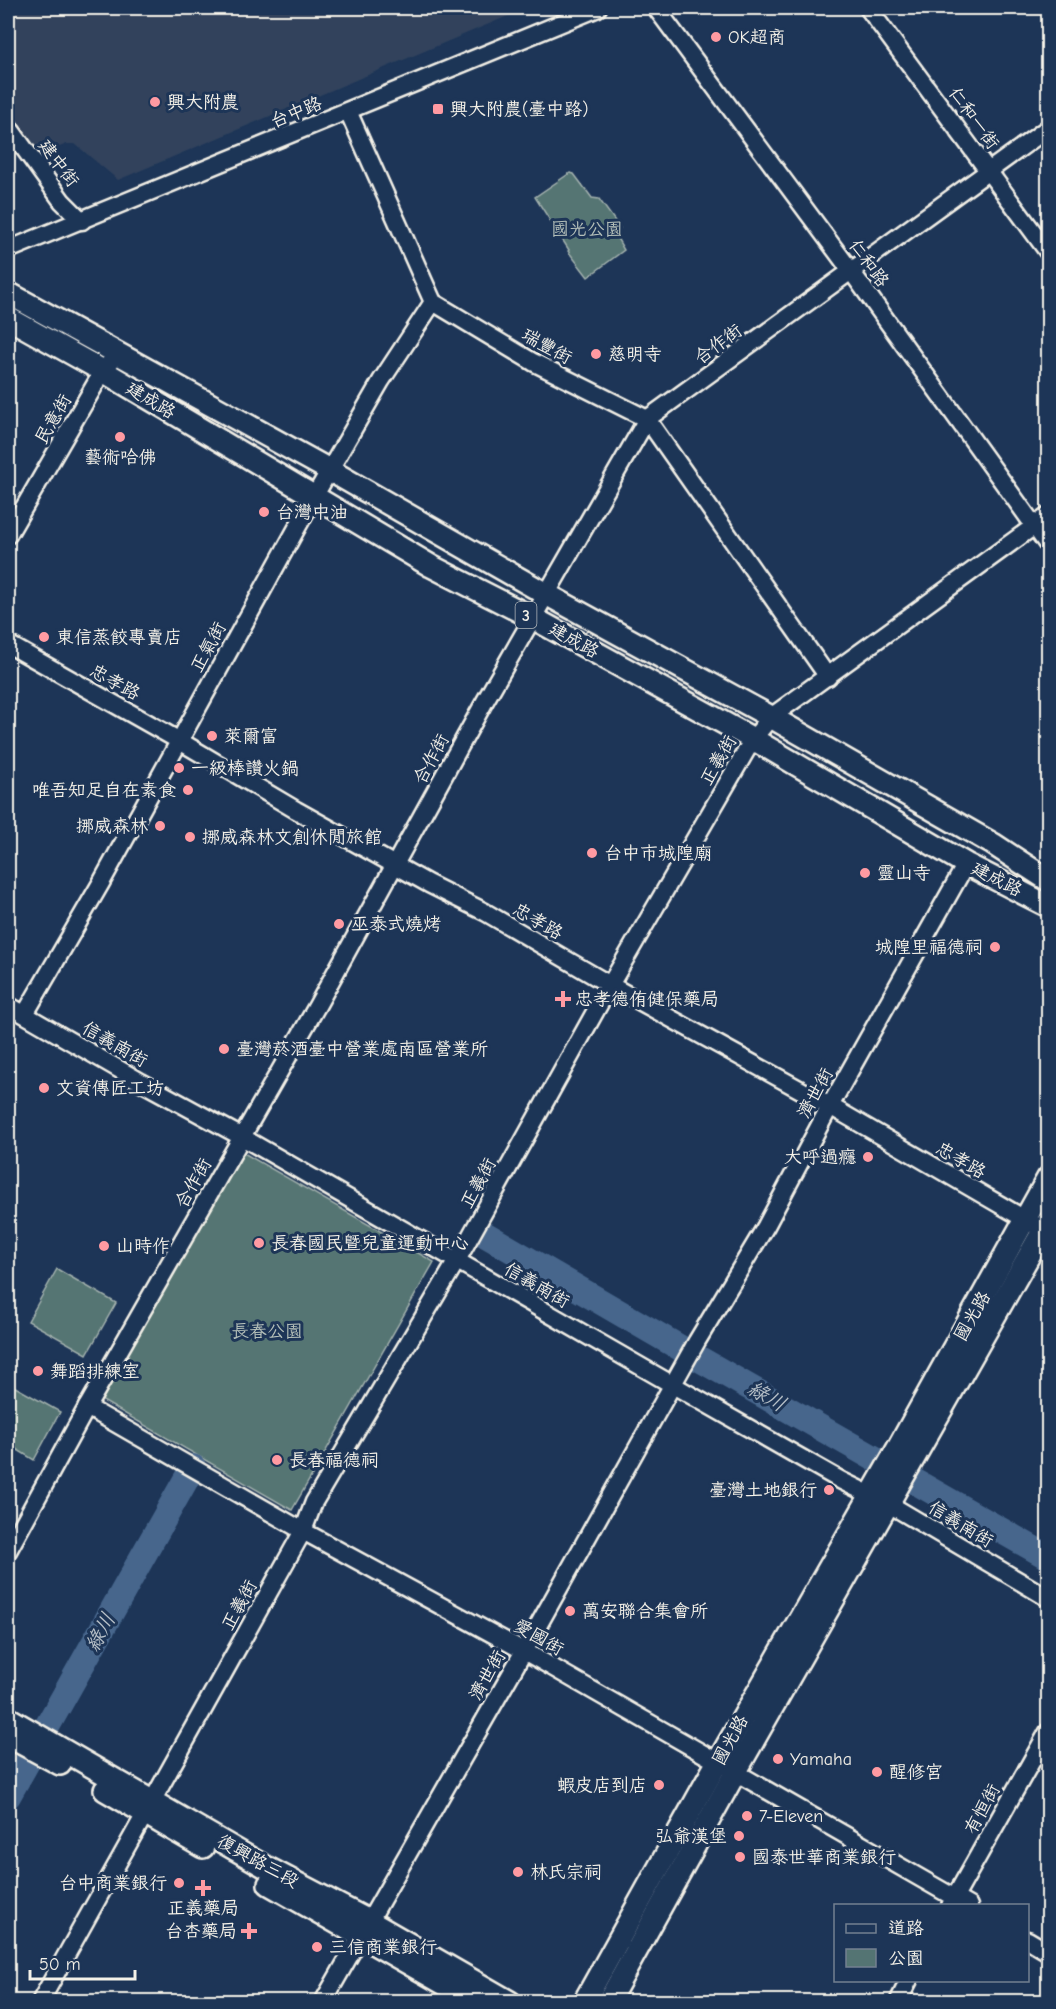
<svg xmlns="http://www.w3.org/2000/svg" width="1056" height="2009" viewBox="0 0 1056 2009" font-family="'Comic Neue','LXGW WenKai TC',sans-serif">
<rect width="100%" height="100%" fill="#1d3557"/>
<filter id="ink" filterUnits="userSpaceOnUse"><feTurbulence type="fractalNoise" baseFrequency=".0167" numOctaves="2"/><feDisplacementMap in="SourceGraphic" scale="12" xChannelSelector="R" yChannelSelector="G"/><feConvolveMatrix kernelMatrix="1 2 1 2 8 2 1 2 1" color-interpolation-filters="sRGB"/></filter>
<g filter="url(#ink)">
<!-- built -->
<polygon fill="#30425c" points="8,8 527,8 118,180 75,144 67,144 39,155 8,112"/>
<!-- green -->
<g fill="#547473" stroke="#a4b2ae" stroke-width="1.5">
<polygon points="570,173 574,174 592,198 599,199 620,228 614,233 624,250 588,277 568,251 569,250 535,197"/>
<polygon points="242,1152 434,1262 292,1510 101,1400"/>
<polygon points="57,1269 116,1303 87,1354 28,1321"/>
<polygon points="8,1383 60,1412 34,1460 8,1444"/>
</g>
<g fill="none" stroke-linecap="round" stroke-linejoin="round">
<!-- river -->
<g stroke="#47668c" stroke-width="26">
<polyline points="486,1235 689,1353 1048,1557"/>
<polyline points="8,1796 193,1467"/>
</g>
<defs>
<g id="minor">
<polyline points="656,8 851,271 1048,545"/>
<polyline points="868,8 1048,252"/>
<polyline points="348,111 433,302 533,362 647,419 828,677"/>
<polyline points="8,126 62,201 82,221"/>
<polyline points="8,250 598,8"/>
<polyline points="8,535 103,371 116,355"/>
<polyline points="8,644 178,740 296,810 429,884 485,912 610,985 830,1106 1035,1225"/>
<polyline points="8,1005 141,1082 242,1137 673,1385 842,1481 889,1504 1048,1598"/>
<polyline points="25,1014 101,883 314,497 381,381 433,302"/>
<polyline points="87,1407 303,1531 524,1651 969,1906"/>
<polyline points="8,1551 87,1407 317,1006 485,701 647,419 1048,128"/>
<polyline points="950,1906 1048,1732"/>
<polyline points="1028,1940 1048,1952"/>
<polyline points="40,2002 303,1531 314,1502 456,1262 610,985 753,739 771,717 1048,516"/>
<polyline points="323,2002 524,1651 697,1341 766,1226 830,1106 966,864"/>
<polyline points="898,2002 909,1980"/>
</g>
<g id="major">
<polyline points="8,293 331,471 546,594 771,717 993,844 1048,880"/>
<polyline points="8,318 103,371 431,566 533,618 753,739 966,864 1048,906"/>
<polyline points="8,1718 264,1866 369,1921 510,2002"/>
<polyline points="8,1736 60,1764"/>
<polyline points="105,1790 203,1847"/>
<polyline points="269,1884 476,2002"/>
<polyline points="584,2002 717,1763 898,1448 1048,1178"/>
<polyline points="608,2002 735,1773 1048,1222"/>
</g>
</defs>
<!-- minor casing -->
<use href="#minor" stroke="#f4f1e8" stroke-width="21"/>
<!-- major casing -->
<use href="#major" stroke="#f4f1e8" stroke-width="26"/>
<!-- minor -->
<use href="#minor" stroke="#1d3557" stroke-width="16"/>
<!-- major -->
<use href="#major" stroke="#1d3557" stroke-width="21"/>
</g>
</g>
<!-- markers -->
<g fill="#ff9aa2" stroke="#1d3557" stroke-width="2">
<circle cx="716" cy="37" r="6"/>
<circle cx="155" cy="102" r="6"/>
<rect x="432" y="103" width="12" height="12" rx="3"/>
<circle cx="596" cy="354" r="6"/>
<circle cx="120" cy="437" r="6"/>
<circle cx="264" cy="512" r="6"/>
<circle cx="44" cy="637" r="6"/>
<circle cx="212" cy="736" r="6"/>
<circle cx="179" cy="768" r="6"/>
<circle cx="188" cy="790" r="6"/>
<circle cx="160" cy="826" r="6"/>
<circle cx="190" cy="837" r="6"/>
<circle cx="592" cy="853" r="6"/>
<circle cx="865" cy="873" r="6"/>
<circle cx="339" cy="924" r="6"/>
<circle cx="995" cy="947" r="6"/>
<path d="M560 990h6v6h6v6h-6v6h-6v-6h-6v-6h6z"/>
<circle cx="224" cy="1049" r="6"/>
<circle cx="44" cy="1088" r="6"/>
<circle cx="868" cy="1157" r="6"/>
<circle cx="259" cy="1243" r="6"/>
<circle cx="104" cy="1246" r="6"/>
<circle cx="38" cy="1371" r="6"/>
<circle cx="277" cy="1460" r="6"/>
<circle cx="829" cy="1490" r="6"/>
<circle cx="570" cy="1611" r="6"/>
<circle cx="778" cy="1759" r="6"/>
<circle cx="877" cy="1772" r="6"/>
<circle cx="659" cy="1785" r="6"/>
<circle cx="747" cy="1816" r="6"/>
<circle cx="739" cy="1836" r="6"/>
<circle cx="740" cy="1857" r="6"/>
<circle cx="518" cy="1872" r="6"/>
<circle cx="179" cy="1883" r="6"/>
<path d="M200 1879h6v6h6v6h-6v6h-6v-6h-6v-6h6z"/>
<path d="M246 1922h6v6h6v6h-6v6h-6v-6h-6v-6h6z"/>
<circle cx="317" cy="1947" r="6"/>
</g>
<g text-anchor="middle" stroke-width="6" stroke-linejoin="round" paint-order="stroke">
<!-- shield labels -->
<rect fill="#1d3557" stroke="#b4b9bc" stroke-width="1.5" x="515.5" y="602" width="21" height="26" rx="4.5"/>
<g font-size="16" font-weight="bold" fill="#f4f1e8">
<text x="526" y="621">3</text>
</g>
<!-- poi labels -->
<g font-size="18" fill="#f4f1e8" stroke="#1d3557" text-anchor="start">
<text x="728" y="43">OK超商</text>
<text x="167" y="108">興大附農</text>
<text x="450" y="115">興大附農(臺中路)</text>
<text x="608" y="360">慈明寺</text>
<text x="120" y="463" text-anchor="middle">藝術哈佛</text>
<text x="276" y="518">台灣中油</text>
<text x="56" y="643">東信蒸餃專賣店</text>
<text x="224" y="742">萊爾富</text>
<text x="191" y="774">一級棒讚火鍋</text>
<text x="176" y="796" text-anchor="end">唯吾知足自在素食</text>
<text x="148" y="832" text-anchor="end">挪威森林</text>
<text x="202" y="843">挪威森林文創休閒旅館</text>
<text x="604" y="859">台中市城隍廟</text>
<text x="877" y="879">靈山寺</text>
<text x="351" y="930">巫泰式燒烤</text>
<text x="983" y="953" text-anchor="end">城隍里福德祠</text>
<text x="575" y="1005">忠孝德侑健保藥局</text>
<text x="236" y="1055">臺灣菸酒臺中營業處南區營業所</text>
<text x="56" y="1094">文資傳匠工坊</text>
<text x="856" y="1163" text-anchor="end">大呼過癮</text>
<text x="271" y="1249">長春國民暨兒童運動中心</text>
<text x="116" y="1252">山時作</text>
<text x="50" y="1377">舞蹈排練室</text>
<text x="289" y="1466">長春福德祠</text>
<text x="817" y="1496" text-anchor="end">臺灣土地銀行</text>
<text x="582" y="1617">萬安聯合集會所</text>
<text x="790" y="1765">Yamaha</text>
<text x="889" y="1778">醒修宮</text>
<text x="647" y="1791" text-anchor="end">蝦皮店到店</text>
<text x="759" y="1822">7-Eleven</text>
<text x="727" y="1842" text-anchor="end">弘爺漢堡</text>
<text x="752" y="1863">國泰世華商業銀行</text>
<text x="530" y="1878">林氏宗祠</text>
<text x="167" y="1889" text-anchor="end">台中商業銀行</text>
<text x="203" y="1914" text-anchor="middle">正義藥局</text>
<text x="237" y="1937" text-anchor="end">台杏藥局</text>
<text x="329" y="1953">三信商業銀行</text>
</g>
<!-- street labels -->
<g font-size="18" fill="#f4f1e8" stroke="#1d3557">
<text transform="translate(296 112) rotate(-22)" y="6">台中路</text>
<text transform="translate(974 118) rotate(54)" y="6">仁和一街</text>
<text transform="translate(59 163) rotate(53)" y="6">建中街</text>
<text transform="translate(869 263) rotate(54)" y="6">仁和路</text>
<text transform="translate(718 344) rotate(-36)" y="6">合作街</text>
<text transform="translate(547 346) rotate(29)" y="6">瑞豐街</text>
<text transform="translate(151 400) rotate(31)" y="6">建成路</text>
<text transform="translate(53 419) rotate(-60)" y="6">民意街</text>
<text transform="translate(574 640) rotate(29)" y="6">建成路</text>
<text transform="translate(208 647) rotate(-61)" y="6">正氣街</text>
<text transform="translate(115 682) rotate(29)" y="6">忠孝路</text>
<text transform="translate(431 759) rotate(-61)" y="6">合作街</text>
<text transform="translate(718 760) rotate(-60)" y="6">正義街</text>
<text transform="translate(997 879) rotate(27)" y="6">建成路</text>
<text transform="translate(538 921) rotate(30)" y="6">忠孝路</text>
<text transform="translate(115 1044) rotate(30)" y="6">信義南街</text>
<text transform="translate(815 1093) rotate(-61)" y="6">濟世街</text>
<text transform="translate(961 1160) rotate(30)" y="6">忠孝路</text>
<text transform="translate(193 1183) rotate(-60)" y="6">合作街</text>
<text transform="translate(478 1183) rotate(-61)" y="6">正義街</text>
<text transform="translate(537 1285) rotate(30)" y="6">信義南街</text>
<text transform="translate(972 1316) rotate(-60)" y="6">國光路</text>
<text transform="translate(961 1524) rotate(31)" y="6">信義南街</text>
<text transform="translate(239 1605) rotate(-61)" y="6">正義街</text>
<text transform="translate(539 1637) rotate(30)" y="6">愛國街</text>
<text transform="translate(487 1675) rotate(-60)" y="6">濟世街</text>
<text transform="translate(730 1740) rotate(-61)" y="6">國光路</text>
<text transform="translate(982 1809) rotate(-61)" y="6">有恒街</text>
<text transform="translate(258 1861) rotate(29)" y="6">復興路三段</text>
</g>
<!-- park labels -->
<g font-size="18" fill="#b4bfb9" stroke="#1d3557">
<text x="587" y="235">國光公園</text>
<text x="267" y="1337">長春公園</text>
</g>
<!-- water labels -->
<g font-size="20" font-style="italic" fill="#b7c0c8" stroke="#1d3557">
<text transform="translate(767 1396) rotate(30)" y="7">綠川</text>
<text transform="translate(100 1632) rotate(-61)" y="7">綠川</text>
</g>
</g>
<!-- margin -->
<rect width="1056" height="2009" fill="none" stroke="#1d3557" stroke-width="30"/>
<rect x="15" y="15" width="1026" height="1979" fill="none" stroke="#f4f1e8" stroke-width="2" filter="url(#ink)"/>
<!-- legend -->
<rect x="834" y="1904" width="195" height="78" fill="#1d3557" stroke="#738091" stroke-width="1.5"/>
<rect x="846" y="1924" width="30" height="9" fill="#1d3557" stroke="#738091" stroke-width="1.5"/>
<text x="888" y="1934" font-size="18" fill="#f4f1e8">道路</text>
<rect x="846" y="1949" width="30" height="18" fill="#547473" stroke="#738091" stroke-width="1.5"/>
<text x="888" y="1964" font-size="18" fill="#f4f1e8">公園</text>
<!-- scale -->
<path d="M30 1970v9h105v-9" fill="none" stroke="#f4f1e8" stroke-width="3"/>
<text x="39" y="1970" font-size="18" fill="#f4f1e8" stroke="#1d3557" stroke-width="4.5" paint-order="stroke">50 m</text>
</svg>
